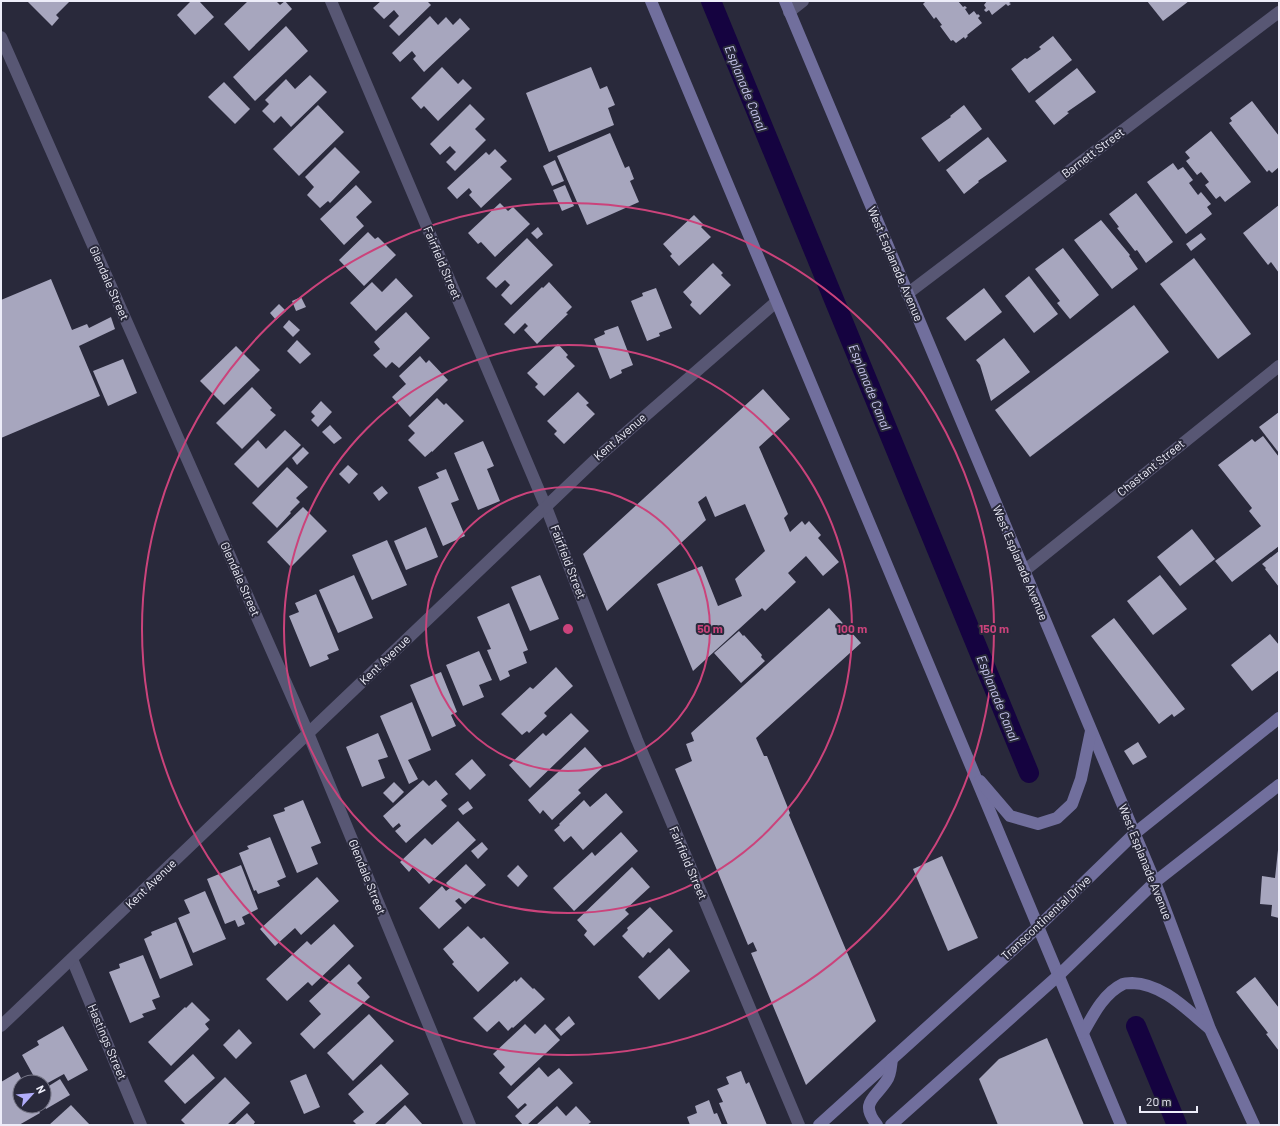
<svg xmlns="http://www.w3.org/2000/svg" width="1280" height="1126" viewBox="0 0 1280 1126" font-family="Barlow,sans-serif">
<rect width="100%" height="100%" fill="#29293b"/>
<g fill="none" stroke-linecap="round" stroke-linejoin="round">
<!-- canal -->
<g stroke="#150340" stroke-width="20">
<polyline points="711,1 1029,773"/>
<polyline points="1136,1026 1177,1125"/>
</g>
</g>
<!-- building -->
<g fill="#a7a6be">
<polygon points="27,1 70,1 56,15 59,18 52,26"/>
<polygon points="191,1 199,1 214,17 195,35 177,15"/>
<polygon points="248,1 276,1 280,5 285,1 292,9 249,51 224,24"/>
<polygon points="381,1 427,1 431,5 399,36 389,26 399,16 394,10 384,19 373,8"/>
<polygon points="924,1 958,1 963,7 965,6 967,8 965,9 969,15 974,11 977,15 978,14 980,16 978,18 982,23 967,35 968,36 965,39 964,37 956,43 953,40 951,41 940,26 942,25 936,17 934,19 923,4 925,2"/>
<polygon points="987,1 1012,1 1009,3 1011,4 1008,6 1006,4 992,15 989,10 986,12 984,10 986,8 984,5"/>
<polygon points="1147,1 1189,1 1163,21"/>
<polygon points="430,16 438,25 446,17 453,25 460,18 470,29 424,72 413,59 416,56 412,51 400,62 392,53"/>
<polygon points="286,26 308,51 255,101 233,77"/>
<polygon points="1053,36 1072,60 1029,93 1011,69 1025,58 1027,59 1041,49 1039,47"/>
<polygon points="442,67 458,84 463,79 472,88 438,121 424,106 421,109 411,98"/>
<polygon points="591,67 600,89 607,86 615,105 608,108 614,125 549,152 526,93"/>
<polygon points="1077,68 1096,92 1067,112 1069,113 1054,125 1035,101"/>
<polygon points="310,75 327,92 291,127 281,116 274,123 262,111 269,104 265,100 286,79 295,89"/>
<polygon points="224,82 250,109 235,124 208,97"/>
<polygon points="1252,101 1279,136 1279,167 1272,173 1269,170 1267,172 1229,123 1232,121 1230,118"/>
<polygon points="470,104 485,119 475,129 486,140 455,171 446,162 456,152 450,146 440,155 430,144"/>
<polygon points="318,105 344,132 299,176 273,149"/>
<polygon points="964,105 982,129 939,162 921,138 951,117 950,116"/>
<polygon points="1211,131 1251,182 1225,202 1220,196 1216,199 1205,185 1209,182 1201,172 1197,175 1186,161 1190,158 1185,152"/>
<polygon points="610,133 625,168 629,166 634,179 630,181 639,202 587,225 557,156"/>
<polygon points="988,137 1007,161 978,181 979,182 964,194 946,170"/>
<polygon points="335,147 360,172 330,203 328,201 320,208 307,195 314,187 305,177"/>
<polygon points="495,149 507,161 500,167 512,179 481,208 469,195 472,192 469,188 457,199 447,188 486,152 489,155"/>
<polygon points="555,160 564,181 552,186 543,166"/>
<polygon points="1173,163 1178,170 1183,167 1193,180 1189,183 1198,195 1201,192 1211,204 1207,207 1212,214 1186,234 1147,182"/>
<polygon points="356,185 372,202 356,217 364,226 344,245 320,219"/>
<polygon points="565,185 574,206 562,211 553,190"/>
<polygon points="1136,193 1173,242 1146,263 1137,250 1135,251 1117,228 1119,227 1109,214"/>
<polygon points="500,203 508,211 513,207 530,224 495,257 481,242 478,244 468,233"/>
<polygon points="1279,205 1279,273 1271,262 1268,265 1243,233"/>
<polygon points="694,215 704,225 701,227 711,237 679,266 670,256 672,254 663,244"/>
<polygon points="1101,220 1130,255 1129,256 1138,269 1112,289 1074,240"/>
<polygon points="538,227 543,234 537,239 531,233"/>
<polygon points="368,232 375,239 378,237 396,255 364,286 339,260"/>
<polygon points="1201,233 1206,239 1191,251 1186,244"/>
<polygon points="527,238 553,265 511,305 501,295 510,285 505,280 496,288 486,278"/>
<polygon points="1063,248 1099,295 1070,319 1057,303 1060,301 1035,269"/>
<polygon points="1194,258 1251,334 1218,359 1160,284"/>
<polygon points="713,263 723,273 721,275 731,285 700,315 690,305 692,302 683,292"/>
<polygon points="1029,276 1058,314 1034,333 1005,296"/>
<polygon points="396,278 413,296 376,331 350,303 372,282 382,292"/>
<polygon points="51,279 72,330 87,324 89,328 111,317 115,329 79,346 100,396 1,438 1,300"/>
<polygon points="549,282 572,307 566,313 568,314 537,344 524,330 528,326 525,323 514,334 504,324 542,287 543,288"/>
<polygon points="656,288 672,328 659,333 660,336 647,341 631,301 643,296 642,293"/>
<polygon points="984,288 1002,312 965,341 946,318"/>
<polygon points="301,297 306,307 296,311 292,301"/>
<polygon points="279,304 286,311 276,320 270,313"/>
<polygon points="1134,305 1169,352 1030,457 995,410"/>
<polygon points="406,312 430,338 399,368 392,362 386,368 373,355 380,349 374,342"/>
<polygon points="289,320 300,330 293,337 283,327"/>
<polygon points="618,326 633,365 621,370 622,373 610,379 594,339 605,334 604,331"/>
<polygon points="1004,338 1030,372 991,401 980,365 976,360"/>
<polygon points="297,340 311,354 300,364 287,351"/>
<polygon points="558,344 568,355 566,357 575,366 544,396 535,387 538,384 527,373"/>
<polygon points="236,346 260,370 224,405 200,381"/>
<polygon points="420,356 426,363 429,360 448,380 410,417 392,397 406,384 399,376"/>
<polygon points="123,359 137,393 108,406 93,371"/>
<polygon points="252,387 272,408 270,410 276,415 242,449 216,423"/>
<polygon points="763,389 790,419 759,447 788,514 784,518 790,532 802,521 805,525 809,521 821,535 818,538 839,562 823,576 806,556 788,573 796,582 765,611 762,608 693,671 657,584 702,566 718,606 742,596 735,579 765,551 745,504 715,517 706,496 698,502 706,520 607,611 583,554"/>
<polygon points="578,392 589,403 586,405 595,414 564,444 554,434 557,431 547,421"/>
<polygon points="437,398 444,405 446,403 464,421 432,452 432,451 425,457 408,440 415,433 408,426"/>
<polygon points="321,401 332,412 318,427 311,420 315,416 311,412"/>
<polygon points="1279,412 1279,453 1259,427"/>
<polygon points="330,425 342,438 334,444 322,432"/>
<polygon points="285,430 301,445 258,488 234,464 258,440 266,449"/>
<polygon points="1263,436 1279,457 1279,546 1232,582 1215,561 1261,526 1249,511 1252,508 1218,465 1252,439 1255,442"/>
<polygon points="483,441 494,466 487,469 500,501 478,510 454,453"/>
<polygon points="303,447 309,453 297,465 292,458"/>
<polygon points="348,465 358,474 349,484 339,474"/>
<polygon points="287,467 308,487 296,498 300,502 290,512 291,513 277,528 252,503"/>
<polygon points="446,469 459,500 451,503 465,536 443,546 418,487 439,478 436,473"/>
<polygon points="382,486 388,493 379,501 373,493"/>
<polygon points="303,507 327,531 291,567 267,542"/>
<polygon points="426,527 438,557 406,570 394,541"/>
<polygon points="1192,529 1215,559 1180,586 1157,557"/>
<polygon points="387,540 407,585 372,600 352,555"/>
<polygon points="1279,551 1278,574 1279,587 1265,569 1266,568 1262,564"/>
<polygon points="354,575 373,618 338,633 319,590"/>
<polygon points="540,575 559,619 530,631 511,587"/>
<polygon points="1160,575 1187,609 1153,635 1127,601"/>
<polygon points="316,594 339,650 327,655 329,659 310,667 289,616 299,612 295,603"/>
<polygon points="509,603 528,650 523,652 527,663 508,671 510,676 500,681 487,650 491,649 477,617"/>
<polygon points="829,608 861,643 756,738 764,756 767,756 790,813 789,815 876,1021 806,1085 751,953 757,951 753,942 748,945 675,769 692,761 686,744 694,741 691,733"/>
<polygon points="1114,618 1185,709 1174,717 1172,714 1159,724 1091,636"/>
<polygon points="739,631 743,636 744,635 762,655 761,657 765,661 741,683 714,653"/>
<polygon points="1270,634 1279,645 1279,670 1252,691 1231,665"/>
<polygon points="479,651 492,680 479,685 484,697 463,706 446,665"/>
<polygon points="556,667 573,686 544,713 547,716 529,733 527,731 522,735 501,714 530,687 533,689"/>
<polygon points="441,672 457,712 451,715 456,726 432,737 410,685"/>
<polygon points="412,702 431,750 408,760 418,779 409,784 380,716"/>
<polygon points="571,713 589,731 530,788 509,765 543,733 546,736"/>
<polygon points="378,733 388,757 378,760 385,778 362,787 346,747"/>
<polygon points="1138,742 1147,757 1133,765 1124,751"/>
<polygon points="585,747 603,767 578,790 581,793 552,820 543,810 540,814 528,800"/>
<polygon points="472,759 486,775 470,790 455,774"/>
<polygon points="423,780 429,786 436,780 448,794 441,800 447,806 406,843 395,831 401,826 399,823 393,828 383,816"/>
<polygon points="394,782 404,792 393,803 383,793"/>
<polygon points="606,793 623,812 583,850 571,836 564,842 554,830 560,825 559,824 584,800 590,807"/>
<polygon points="303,800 321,843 311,847 318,864 297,873 273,815 285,811 284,808"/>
<polygon points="468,801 473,808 463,815 458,809"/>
<polygon points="458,821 476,840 429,884 413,867 409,872 400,862 425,838 432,845"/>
<polygon points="621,832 638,851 574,911 553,888 592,852 595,856"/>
<polygon points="270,837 286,877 277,881 280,886 258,894 256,890 254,891 239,853 249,849 247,846"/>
<polygon points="482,842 488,849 478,859 471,851"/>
<polygon points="1278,850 1279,850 1279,918 1271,916 1272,905 1260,904 1262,876 1275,878"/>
<polygon points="942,856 978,938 948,951 913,869"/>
<polygon points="466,864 486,885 465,904 459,898 455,901 462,908 439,929 419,908 442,886 446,891 450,888 446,883"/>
<polygon points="241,865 258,909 242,917 245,924 238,927 235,920 225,924 207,879"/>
<polygon points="518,865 528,876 518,887 507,876"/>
<polygon points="632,867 650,887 625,910 629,914 594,946 584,935 587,931 577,920"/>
<polygon points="317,877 339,901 301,935 295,928 275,946 260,929"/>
<polygon points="205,891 226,939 193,953 178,918 190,913 184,900"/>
<polygon points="650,907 673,931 650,953 648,952 643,958 622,936 628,930 627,928"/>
<polygon points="176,922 193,965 160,979 144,939 152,935 151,932"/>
<polygon points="334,924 354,946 312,986 308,982 287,1001 266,979 307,941 311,945"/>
<polygon points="468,926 481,939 484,937 509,963 478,992 452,964 454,962 443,949"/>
<polygon points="669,948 690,971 659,1000 638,977"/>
<polygon points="143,955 160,997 152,1000 156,1009 142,1014 144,1017 130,1023 109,972 120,968 119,964"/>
<polygon points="349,964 362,978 357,983 370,997 314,1049 300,1034 321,1014 309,1001"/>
<polygon points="521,977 533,989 534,988 545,999 513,1028 512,1027 508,1031 499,1021 487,1032 473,1018 515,980 516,982"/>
<polygon points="1255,977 1279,1008 1279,1051 1266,1034 1268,1033 1236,992"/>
<polygon points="192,1002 210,1020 205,1024 209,1029 171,1066 148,1042 185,1007 186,1008"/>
<polygon points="369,1014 394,1041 353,1081 327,1053"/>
<polygon points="569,1016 575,1024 561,1036 555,1029"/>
<polygon points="525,1024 535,1034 545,1024 560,1040 511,1086 499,1073 505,1067 493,1054"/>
<polygon points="63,1026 88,1070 68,1081 64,1074 44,1085 44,1082 37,1082 22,1055 39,1045 37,1041"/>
<polygon points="239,1029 252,1043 236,1059 223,1045"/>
<polygon points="1047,1038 1084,1125 998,1125 979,1079 999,1059"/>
<polygon points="193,1054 215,1078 185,1104 164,1081"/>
<polygon points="381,1064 409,1094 374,1125 357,1125 353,1121 364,1112 348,1094"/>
<polygon points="539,1067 548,1077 559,1068 573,1083 527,1125 523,1125 515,1116 527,1105 525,1103 518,1109 507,1097"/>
<polygon points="741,1071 746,1084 749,1082 767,1125 728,1125 719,1103 723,1102 717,1089 729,1084 726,1077"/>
<polygon points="18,1072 23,1082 20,1082 20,1106 36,1106 40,1113 19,1125 1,1125 1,1082"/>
<polygon points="306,1074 320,1107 304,1114 290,1081"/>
<polygon points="225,1077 250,1103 227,1125 186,1125 181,1120"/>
<polygon points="60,1079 70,1095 46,1109 44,1105 44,1089"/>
<polygon points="709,1100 714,1114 717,1113 722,1125 690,1125 687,1117 697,1113 695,1106"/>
<polygon points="71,1105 90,1125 49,1125"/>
<polygon points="405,1105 423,1125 384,1125"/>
<polygon points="557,1106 566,1116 576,1106 591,1122 587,1125 536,1125"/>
<polygon points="247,1113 255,1122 253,1125 234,1125"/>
</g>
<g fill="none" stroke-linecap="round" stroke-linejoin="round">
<!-- street -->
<g stroke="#585774" stroke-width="12">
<polyline points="331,1 546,507 637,740 799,1125"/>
<polyline points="789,12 803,1"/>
<polyline points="1,37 308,733 470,1125"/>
<polyline points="907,294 1279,12"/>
<polyline points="1024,571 1279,366"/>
<polyline points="72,959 141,1125"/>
<polyline points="1,1026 598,457 776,302"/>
</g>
<!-- secondary -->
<g stroke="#716f9d" stroke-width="12">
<polyline points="651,1 1121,1125"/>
<polyline points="785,1 1155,882 1210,1029 1254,1125"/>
<polyline points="980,781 1010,816 1038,824 1057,818 1072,804 1081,779 1091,731"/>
<path d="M1083,1033c10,-18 21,-40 40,-49 2,-1 6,-1 9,-1 31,1 54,26 77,45"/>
<polyline points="819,1125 1038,927 1134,834 1279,718"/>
<path d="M877,1125c-18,-23 -2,-26 10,-45 4,-5 4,-15 5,-21"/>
<polyline points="891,1125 1059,975 1155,882 1279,785"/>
</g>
</g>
<!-- distance rings -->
<g fill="none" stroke="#cb437b" stroke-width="2">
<circle cx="568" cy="629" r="142"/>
<circle cx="568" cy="629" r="284"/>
<circle cx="568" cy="629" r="426"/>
</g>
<g text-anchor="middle" stroke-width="4" stroke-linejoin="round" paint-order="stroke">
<!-- street labels -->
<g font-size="12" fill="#ededf9" stroke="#29293b">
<text transform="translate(1093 153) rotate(-37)" y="4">Barnett Street</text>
<text transform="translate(442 263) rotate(67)" y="4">Fairfield Street</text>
<text transform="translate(895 264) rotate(67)" y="4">West Esplanade Avenue</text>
<text transform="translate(109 283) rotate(66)" y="4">Glendale Street</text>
<text transform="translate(620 437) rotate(-41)" y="4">Kent Avenue</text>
<text transform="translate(1151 468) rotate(-39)" y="4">Chastant Street</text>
<text transform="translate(568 562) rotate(69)" y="4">Fairfield Street</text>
<text transform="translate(1020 563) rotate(67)" y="4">West Esplanade Avenue</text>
<text transform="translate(240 579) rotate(66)" y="4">Glendale Street</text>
<text transform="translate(385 660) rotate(-44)" y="4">Kent Avenue</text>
<text transform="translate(1145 862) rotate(68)" y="4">West Esplanade Avenue</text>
<text transform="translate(688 863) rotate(67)" y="4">Fairfield Street</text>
<text transform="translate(367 877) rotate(68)" y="4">Glendale Street</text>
<text transform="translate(151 884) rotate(-44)" y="4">Kent Avenue</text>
<text transform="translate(1046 918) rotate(-43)" y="4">Transcontinental Drive</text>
<text transform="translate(107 1042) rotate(67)" y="4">Hastings Street</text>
</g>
<!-- water labels -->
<g font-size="13" font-style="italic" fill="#cbcaf1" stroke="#29293b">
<text transform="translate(746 88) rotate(68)" y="5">Esplanade Canal</text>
<text transform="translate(870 387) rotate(68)" y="5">Esplanade Canal</text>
<text transform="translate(998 698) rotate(68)" y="5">Esplanade Canal</text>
</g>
</g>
<circle cx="568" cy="629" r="6" fill="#cb437b" stroke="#29293b" stroke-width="2"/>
<g font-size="12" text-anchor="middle" font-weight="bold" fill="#cb437b" stroke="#29293b" stroke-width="4" stroke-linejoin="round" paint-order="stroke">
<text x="710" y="633">50 m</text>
<text x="852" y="633">100 m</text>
<text x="994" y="633">150 m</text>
</g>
<!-- border -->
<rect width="1280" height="1126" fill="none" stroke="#ededf9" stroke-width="4"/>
<!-- north arrow -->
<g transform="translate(32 1094) rotate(63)"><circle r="19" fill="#29293b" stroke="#777787"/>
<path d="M0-3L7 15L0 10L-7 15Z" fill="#b1adfa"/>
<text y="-6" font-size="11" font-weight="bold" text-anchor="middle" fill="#ededf9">N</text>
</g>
<!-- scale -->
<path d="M1140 1106v6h57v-6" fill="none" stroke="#ededf9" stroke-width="2"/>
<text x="1146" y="1106" font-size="12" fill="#ededf9" stroke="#29293b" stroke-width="3" paint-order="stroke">20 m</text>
</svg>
